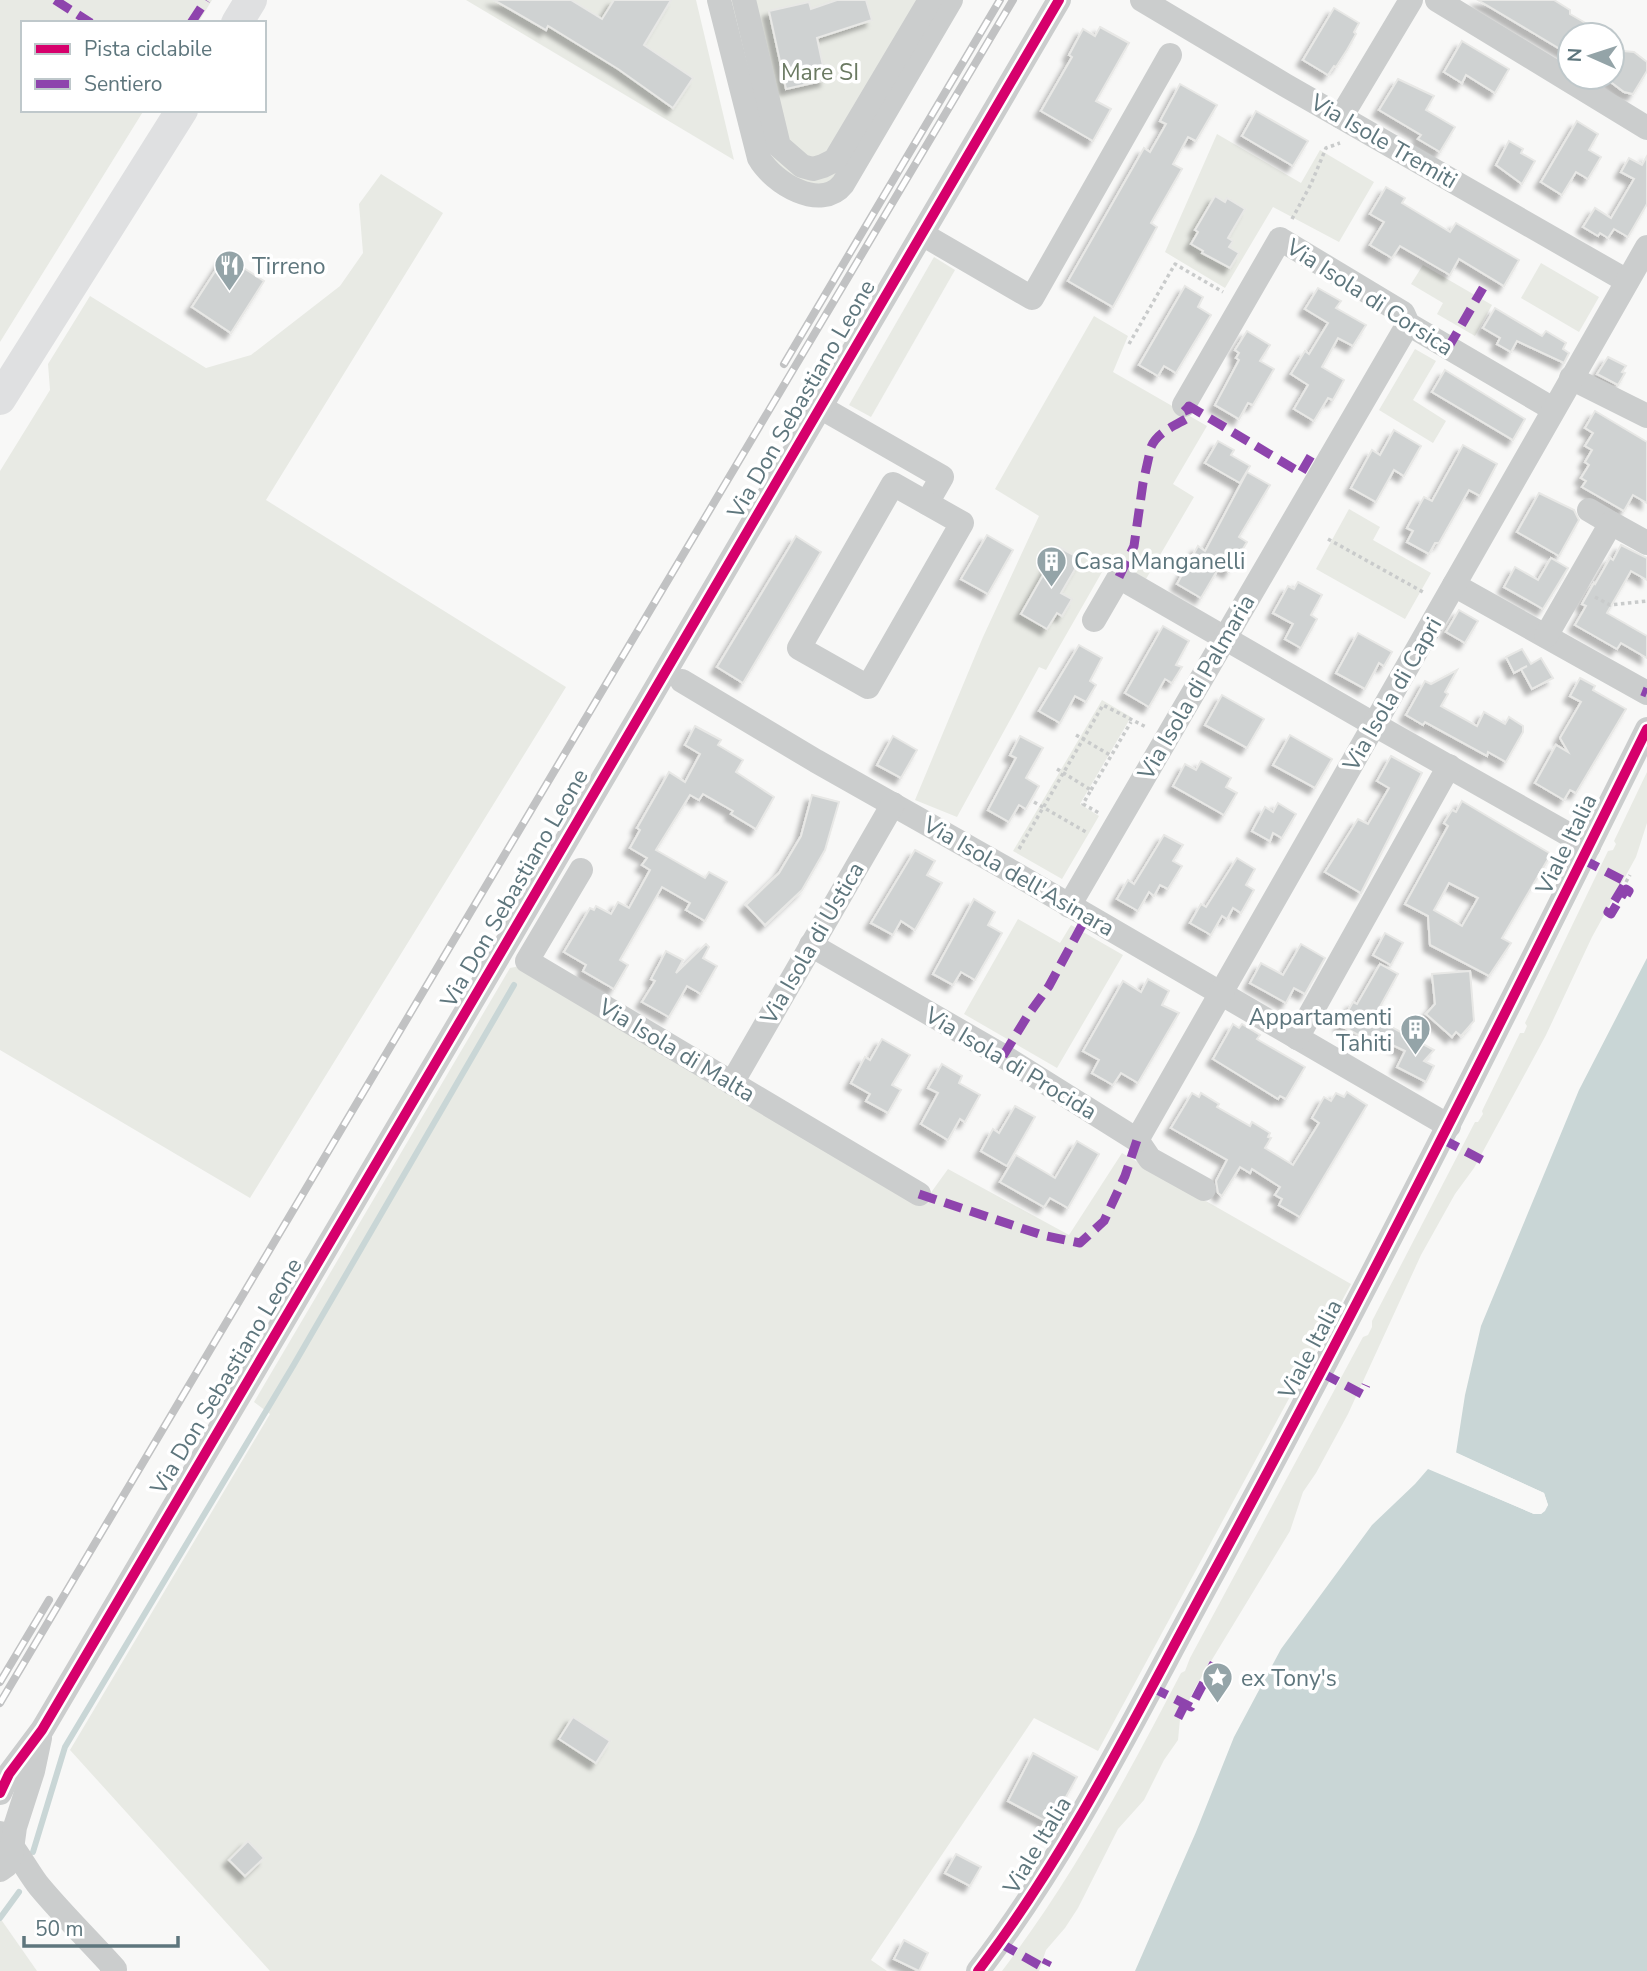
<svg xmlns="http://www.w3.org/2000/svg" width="1647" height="1971" viewBox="0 0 1647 1971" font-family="'Nunito Sans',sans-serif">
<defs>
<filter id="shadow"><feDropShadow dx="-6" dy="6" stdDeviation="2" flood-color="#0004"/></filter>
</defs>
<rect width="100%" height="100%" fill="#f8f8f7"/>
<!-- green -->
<g fill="#e8eae4">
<polygon points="0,0 212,0 198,23 23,23 23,110 144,110 0,342"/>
<polygon points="466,0 696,0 734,160"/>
<path d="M731,0h214l-106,177c-25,17 -42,1 -65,-14z"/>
<polygon points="1217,134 1301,183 1320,150 1374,182 1339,242 1273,207 1225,288 1165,252"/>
<polygon points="381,174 443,213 266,500 566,687 250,1198 0,1050 0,471 50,390 48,364 90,296 206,368 251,355 340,286 363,253 359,204"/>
<polygon points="934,257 955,270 871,417 849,405"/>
<polygon points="1541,263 1599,297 1579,332 1521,298"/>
<polygon points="1423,265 1492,305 1475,336 1437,314 1443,303 1411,284"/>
<polygon points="1094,316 1128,336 1113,372 1207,426 1173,484 1194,497 1146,579 1110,558 1046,670 1039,667 957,817 915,800 983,637 1039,516 995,489"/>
<polygon points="1415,349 1436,361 1413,400 1446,421 1433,443 1379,410"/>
<polygon points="1349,509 1380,527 1373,540 1431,573 1405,619 1316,569"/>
<polygon points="1102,700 1131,717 1080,804 1099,816 1062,879 1013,851"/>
<path d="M1647,772v51l-11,34 -44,80 -46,98 -72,133 -19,26 -34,61 -73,159 -32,59 -13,19 -13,39 -94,155 -16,33 -2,21 -14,20 -20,40 -26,29 -40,79 -13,20 -19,22 -7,21h-37c70,-92 126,-196 179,-298l4,-2 5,-13 173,-321 5,-2 4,-8v-6l89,-172 14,-27h3l5,-8 -1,-3 38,-78h4l3,-7 -2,-3 83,-172 5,-1 3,-6 -2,-3z"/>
<polygon points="1018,919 1060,943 1071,925 1123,955 1057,1068 964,1014"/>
<polygon points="520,966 922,1205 948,1169 1069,1235 1122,1153 1351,1284 1098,1751 1034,1718 871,1960 887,1971 270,1971 70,1750 270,1414 254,1402 510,968"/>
<polygon points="0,1918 37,1971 0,1971"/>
</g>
<!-- water -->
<polygon fill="#c9d6d6" points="1647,958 1647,1971 1135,1971 1196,1832 1234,1737 1281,1649 1372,1525 1415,1484 1428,1469 1534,1514 1541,1514 1548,1505 1544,1493 1456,1453 1465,1395 1481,1326 1579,1090"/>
<!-- pier -->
<polygon fill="#f8f8f7" points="1453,1451 1544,1493 1548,1505 1545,1511 1541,1514 1534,1514 1425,1467 1429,1465 1535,1511 1542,1509 1544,1505 1542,1496 1454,1456"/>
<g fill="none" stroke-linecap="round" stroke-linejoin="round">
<!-- stream -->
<g stroke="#c9d6d6" stroke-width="6">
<polyline points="33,1852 65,1747 293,1366 514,985"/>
<polyline points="0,1918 19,1892"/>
</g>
</g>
<!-- building -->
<g fill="#cfd2d2" stroke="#e8e8e6" stroke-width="2" fill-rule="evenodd" filter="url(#shadow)">
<polygon points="494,0 571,0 602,19 614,0 671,0 644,45 693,78 673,108 618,69 548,26 546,30"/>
<polygon points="837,0 866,0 872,20 817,38 826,80 786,89 769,11 809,2 811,9"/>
<polygon points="1478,0 1554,0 1570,10 1570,14 1606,35 1570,35 1570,55"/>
<polygon points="1334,8 1359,23 1354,32 1356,34 1347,50 1336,67 1334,66 1328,75 1303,60"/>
<polygon points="1100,27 1129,43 1096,101 1111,109 1093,141 1041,111 1072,57 1069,55 1083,29 1095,36"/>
<polygon points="1462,41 1509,69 1495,93 1466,75 1462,83 1444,72"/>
<polygon points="1623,51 1634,52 1647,62 1647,71 1633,94 1624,92 1608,80 1612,77"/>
<polygon points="1398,79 1434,96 1426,110 1455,127 1440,152 1418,139 1421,135 1379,110"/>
<polygon points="1180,84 1217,105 1196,141 1188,137 1173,164 1182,169 1151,223 1157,227 1113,307 1068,281 1144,148 1150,152 1166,124 1160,121"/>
<polygon points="1256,111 1308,141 1293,166 1242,136"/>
<polygon points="1577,121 1598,134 1589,150 1601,157 1588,179 1576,172 1562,195 1541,182"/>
<polygon points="1509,141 1523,149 1521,153 1535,161 1522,184 1496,165"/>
<polygon points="1647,156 1647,204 1628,237 1614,229 1608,238 1600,233 1598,236 1583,227 1595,208 1611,218 1634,179 1621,172 1629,158 1642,165"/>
<polygon points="1386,187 1405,198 1402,203 1450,232 1456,223 1519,260 1504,286 1459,259 1450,275 1400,246 1392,258 1370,245 1384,222 1370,214"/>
<polygon points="1215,196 1225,202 1227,198 1245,209 1228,238 1233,241 1229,247 1239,253 1230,268 1202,253 1203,251 1191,244 1198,232 1195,230"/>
<polygon points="225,256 264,281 231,333 192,307"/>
<polygon points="1185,286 1203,297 1198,307 1211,315 1176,373 1164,366 1158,376 1139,365"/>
<polygon points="1318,288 1341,301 1336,308 1366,325 1353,346 1338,338 1322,367 1344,380 1333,400 1328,398 1314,421 1294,409 1308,385 1291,374 1305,351 1309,354 1328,323 1305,309"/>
<polygon points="1495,308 1542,336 1546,331 1566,343 1563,349 1569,353 1564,363 1517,341 1511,352 1497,344 1500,338 1483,328"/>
<polygon points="1247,331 1270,345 1260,361 1274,369 1253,405 1248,403 1239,419 1215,405 1239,360 1236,358 1239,353 1235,350"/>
<polygon points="1608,357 1626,366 1622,372 1625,373 1618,385 1597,374"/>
<polygon points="1445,370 1525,419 1513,440 1432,392"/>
<polygon points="1595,411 1647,442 1647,503 1633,495 1624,511 1582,487 1586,481 1581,478 1589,465 1585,462 1592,450 1585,446 1593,433 1585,428"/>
<polygon points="1394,430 1421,446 1404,476 1394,470 1376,502 1351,488 1372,450 1380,455"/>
<polygon points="1218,441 1234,450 1231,455 1250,466 1240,483 1205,463"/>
<polygon points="1463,445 1497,464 1480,496 1469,490 1439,543 1435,543 1429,554 1407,542 1413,531 1407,528 1424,497 1432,501"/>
<polygon points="1247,472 1270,485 1239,537 1247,542 1229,572 1220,566 1201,598 1177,584 1198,546 1205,551"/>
<polygon points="1539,493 1574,510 1579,520 1559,556 1517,532"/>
<polygon points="987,535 1013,550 988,594 961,579"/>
<polygon points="796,536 821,552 743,683 717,667"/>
<polygon points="1621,545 1647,558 1647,580 1631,571 1607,613 1647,636 1647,658 1621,643 1617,649 1575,625 1586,606 1582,604 1594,583 1595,584 1610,558 1613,560"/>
<polygon points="1059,547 1081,559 1061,593 1072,599 1062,616 1057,613 1047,629 1021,614"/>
<polygon points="1551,558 1568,568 1543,609 1504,587 1515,567 1538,580"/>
<polygon points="1298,582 1322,595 1311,615 1317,619 1301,648 1285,639 1293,624 1273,613 1288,586 1294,589"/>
<polygon points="1459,610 1478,621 1465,643 1446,632"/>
<polygon points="1163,626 1189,641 1176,665 1182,667 1172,683 1165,679 1149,707 1125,693"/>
<polygon points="1358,633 1392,652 1384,666 1379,663 1365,689 1336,673"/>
<polygon points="1079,645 1102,658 1090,681 1096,685 1086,702 1075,696 1060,723 1039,711"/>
<polygon points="1522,649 1531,664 1541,658 1553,678 1532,689 1521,669 1527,666 1514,673 1506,657"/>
<polygon points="1457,670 1445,692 1448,694 1441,706 1477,726 1484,712 1505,724 1509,717 1523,726 1523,732 1506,762 1488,752 1487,756 1425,722 1423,725 1406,715 1425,681 1431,684"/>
<polygon points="1580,678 1595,686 1593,690 1626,709 1576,793 1570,790 1564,800 1535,783 1556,745 1568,752 1560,738 1581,702 1570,696"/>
<polygon points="1222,695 1264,719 1247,748 1205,725"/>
<polygon points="695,726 721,740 718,745 743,760 736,772 774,797 756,829 731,814 733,811 703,794 699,800 690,795 656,850 705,878 709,872 727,882 705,921 686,910 690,903 662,887 620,960 628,965 614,989 583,971 586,965 564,952 590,908 594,910 596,906 611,914 618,902 629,908 650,870 642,865 647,858 630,848 640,830 637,828 669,772 685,782 700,754 685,745"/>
<polygon points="1290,735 1332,759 1315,788 1273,765"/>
<polygon points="893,736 917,750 901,778 877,765"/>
<polygon points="1020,736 1043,748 1026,778 1039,786 1026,809 1019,805 1009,822 988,810 1016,758 1010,755"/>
<polygon points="1391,756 1422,773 1361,893 1325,872 1358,819 1368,824 1389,788 1377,781"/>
<polygon points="1201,761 1231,778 1226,787 1237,793 1224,815 1173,786 1185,764 1196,770"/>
<polygon points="812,795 839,802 825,850 802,890 765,925 746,905 779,873 801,836"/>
<path d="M1462,801l89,53 -49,84 9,5 -22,33 -59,-31 -2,-29 -23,-12 43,-78 -4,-3 8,-13 4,2zM1449,883l29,15 -16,28 -28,-16z"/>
<polygon points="1278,803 1296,814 1282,838 1273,833 1270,841 1252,831 1265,807 1273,812"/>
<polygon points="1164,835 1183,845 1173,861 1182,866 1168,889 1160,885 1154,896 1149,892 1138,911 1117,899 1128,880 1134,884"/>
<polygon points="915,850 935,861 927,875 942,883 915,930 901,921 893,935 871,923"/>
<polygon points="1237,858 1255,869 1246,885 1254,890 1241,913 1233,908 1227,919 1222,916 1211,935 1190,923 1201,904 1206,907"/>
<polygon points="974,899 995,912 988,925 1002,933 975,980 961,972 953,985 933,974"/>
<polygon points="1385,933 1403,943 1391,965 1373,955"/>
<polygon points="706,944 709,947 703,958 717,966 701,994 687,986 669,1017 642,1002 655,981 651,979 666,951 683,960 676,973"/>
<polygon points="1301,944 1325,958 1305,994 1294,988 1286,1003 1250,983 1261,963 1283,975"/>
<polygon points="1380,964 1398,974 1376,1014 1386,1020 1384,1023 1434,1050 1424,1061 1434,1066 1426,1082 1397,1067 1405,1051 1376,1037 1373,1043 1340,1025 1353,1002 1357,1004"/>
<polygon points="1470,971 1474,1021 1461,1036 1456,1032 1452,1037 1426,1014 1435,1004 1432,974"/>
<polygon points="1148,979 1169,991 1162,1005 1179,1013 1138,1083 1121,1073 1113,1085 1092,1073 1099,1060 1083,1051 1123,981 1141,992"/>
<polygon points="1233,1024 1239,1028 1242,1024 1260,1035 1257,1039 1260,1041 1305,1067 1286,1099 1280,1096 1278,1099 1213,1059"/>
<polygon points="882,1039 910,1055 892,1085 901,1090 888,1113 866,1101 870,1094 851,1083 865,1057 870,1060"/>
<polygon points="942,1064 962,1076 959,1083 980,1095 965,1122 960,1119 948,1140 921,1124 938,1093 928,1088"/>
<polygon points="1347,1092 1367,1105 1300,1217 1279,1205 1282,1199 1275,1195 1280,1187 1252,1169 1250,1173 1240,1167 1222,1196 1218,1193 1216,1181 1227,1160 1171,1128 1192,1093 1199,1097 1201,1093 1219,1104 1217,1107 1250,1126 1252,1122 1270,1133 1268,1137 1271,1138 1265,1148 1293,1165 1319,1123 1312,1118 1324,1097 1331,1101 1336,1093 1344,1097"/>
<polygon points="1015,1106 1035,1117 1007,1166 981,1151 993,1129 999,1133"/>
<polygon points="1077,1141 1099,1154 1068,1208 1050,1198 1044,1207 1000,1182 1016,1155 1055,1178"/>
<polygon points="573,1717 610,1741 596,1763 559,1739"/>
<polygon points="1033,1753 1077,1777 1051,1824 1008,1801"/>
<polygon points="248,1841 264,1858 245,1876 229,1860"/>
<polygon points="956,1854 981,1867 970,1886 945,1873"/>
<polygon points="904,1940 928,1953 919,1971 894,1959"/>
</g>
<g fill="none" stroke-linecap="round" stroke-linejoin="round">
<!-- path -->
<g stroke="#c9cbcb" stroke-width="3.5" stroke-dasharray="3.5 3.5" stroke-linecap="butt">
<polyline points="1292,219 1311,184 1326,148 1340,143"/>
<polyline points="1129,344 1175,264 1223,292"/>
<polyline points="1328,539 1423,592"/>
<polyline points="1595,597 1610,605 1647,601"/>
<polyline points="1076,735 1110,755"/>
<polyline points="1057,769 1091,790 1083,804 1099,813"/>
<polyline points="1091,790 1131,722"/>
<polyline points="1034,802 1086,832"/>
<polyline points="1019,849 1103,705 1146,727"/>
<polyline points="1626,882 1630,875"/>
</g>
<!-- minor -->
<g stroke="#cbcdcd" stroke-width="24">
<path d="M719,0l40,158c14,25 62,54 84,26l108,-184"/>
<polyline points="744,0 779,146 802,166 813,169 823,166 835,160 930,0"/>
<polyline points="1142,0 1285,85 1627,281"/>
<polyline points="1437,0 1647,128"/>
<polyline points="1341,117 1411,0"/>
<polyline points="922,234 1032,298 1170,55"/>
<polyline points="1571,378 1647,416"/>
<polyline points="1184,405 1280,239 1403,313 1408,324 1553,409"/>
<polyline points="820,407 942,477 927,503"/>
<polygon points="893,484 962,523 868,687 799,648"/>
<polyline points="1589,510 1611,523"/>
<polyline points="1454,585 1647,693"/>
<polyline points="1094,620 1119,577 1375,725 1589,846"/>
<polyline points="1546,636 1611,523 1647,543"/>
<polyline points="682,681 816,761 1007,869 1449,1126"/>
<polyline points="581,870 527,961 919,1194"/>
<polyline points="1069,906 1408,324"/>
<polyline points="811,945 1003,1056 1137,1140 1150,1159 1204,1189"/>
<polyline points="1297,1038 1449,766"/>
<polyline points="732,1083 893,804"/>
<polyline points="1137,1140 1647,247"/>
<polyline points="0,1793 9,1774 42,1730 504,947 1059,0"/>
<path d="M0,1833c11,7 29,41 39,53 24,29 51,55 76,83l-3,2"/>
<polyline points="0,1870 7,1865 11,1856 15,1827 33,1771 40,1738"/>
<path d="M978,1971c95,-124 163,-267 238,-403 150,-276 291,-557 431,-839"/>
</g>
<!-- major -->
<g stroke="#dfe0e1" stroke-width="32">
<polyline points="237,23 251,0"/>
<polyline points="0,399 182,110"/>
</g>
<defs>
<g id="rail">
<polyline points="784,364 1000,0"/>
<polyline points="0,1682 49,1600"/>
<polyline points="0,1703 1013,0"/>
</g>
</defs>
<!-- rail casing -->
<use href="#rail" stroke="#c1c2c3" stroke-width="8"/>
<!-- rail -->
<use href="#rail" stroke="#fff" stroke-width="5" stroke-dasharray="16" stroke-linecap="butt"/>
<!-- quiet -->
<g stroke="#8e44ad" stroke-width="9" stroke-dasharray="18 9" stroke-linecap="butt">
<polyline points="55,0 91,23"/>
<polyline points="191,23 206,0"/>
<polyline points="1448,348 1483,288"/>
<polyline points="1188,409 1189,406 1301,473 1312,454"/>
<path d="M1119,577l15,-31 9,-63 8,-36c7,-16 26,-22 40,-31l-3,-7 -4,-4"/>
<polyline points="1642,691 1647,693"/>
<polyline points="1582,859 1626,882 1608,912 1611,914 1626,889 1629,891 1626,896"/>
<polyline points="1003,1056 1028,1015 1049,986 1087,916"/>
<polyline points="1442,1139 1484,1161"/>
<polyline points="919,1194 1042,1235 1080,1243 1104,1221 1125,1176 1137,1140"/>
<polyline points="1322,1373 1362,1394 1366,1385"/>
<polyline points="1151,1687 1191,1707 1214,1663"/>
<polyline points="1178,1718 1185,1704"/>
<polyline points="1000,1943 1044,1968 1048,1960"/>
</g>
<defs>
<g id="cycleway">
<polyline points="0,1793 9,1774 42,1730 504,947 1059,0"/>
<path d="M978,1971c95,-124 163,-267 238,-403 150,-276 291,-557 431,-839"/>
</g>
</defs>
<!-- cycleway casing -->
<use href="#cycleway" stroke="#fff" stroke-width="15"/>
<!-- cycleway -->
<use href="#cycleway" stroke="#d6006c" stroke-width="10"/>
</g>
<!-- icons -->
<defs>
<symbol id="restaurant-pin" viewBox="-11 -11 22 30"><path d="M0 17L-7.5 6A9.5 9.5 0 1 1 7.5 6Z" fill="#94a4a8" stroke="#fff"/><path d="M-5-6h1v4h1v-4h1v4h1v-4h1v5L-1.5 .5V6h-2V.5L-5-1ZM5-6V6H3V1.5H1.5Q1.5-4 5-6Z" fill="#fff"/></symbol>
<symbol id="building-pin" viewBox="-11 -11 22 30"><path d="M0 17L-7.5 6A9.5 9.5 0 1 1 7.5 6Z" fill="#94a4a8" stroke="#fff"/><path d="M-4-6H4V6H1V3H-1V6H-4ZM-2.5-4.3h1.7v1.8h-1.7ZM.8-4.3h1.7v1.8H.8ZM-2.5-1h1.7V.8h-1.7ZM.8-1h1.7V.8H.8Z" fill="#fff"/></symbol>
<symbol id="sight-pin" viewBox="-11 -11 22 30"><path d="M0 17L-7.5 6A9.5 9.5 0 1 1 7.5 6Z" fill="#94a4a8" stroke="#fff"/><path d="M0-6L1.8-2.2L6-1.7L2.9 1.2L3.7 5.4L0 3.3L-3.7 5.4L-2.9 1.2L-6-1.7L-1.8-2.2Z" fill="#fff"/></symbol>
</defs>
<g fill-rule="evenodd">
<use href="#restaurant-pin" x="212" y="248" width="35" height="47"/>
<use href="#building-pin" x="1034" y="544" width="35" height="47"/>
<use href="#building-pin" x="1398" y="1012" width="35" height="47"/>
<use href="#sight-pin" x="1200" y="1660" width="35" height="47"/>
</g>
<g text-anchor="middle" stroke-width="7" stroke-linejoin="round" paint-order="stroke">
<!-- park labels -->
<g font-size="23" fill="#6b7a62" stroke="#fff">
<text x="820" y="80">Mare SI</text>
</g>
<!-- street labels -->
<g font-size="23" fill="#5e767d" stroke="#fff">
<text transform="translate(1384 141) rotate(30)" y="8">Via Isole Tremiti</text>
<text transform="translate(1370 297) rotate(33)" y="8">Via Isola di Corsica</text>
<text transform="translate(801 399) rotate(-60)" y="8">Via Don Sebastiano Leone</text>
<text transform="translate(1196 687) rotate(-60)" y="8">Via Isola di Palmaria</text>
<text transform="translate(1392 694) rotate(-60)" y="8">Via Isola di Capri</text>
<text transform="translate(1566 844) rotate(-64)" y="8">Viale Italia</text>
<text transform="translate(1019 876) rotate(30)" y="8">Via Isola dell'Asinara</text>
<text transform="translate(514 888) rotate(-60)" y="8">Via Don Sebastiano Leone</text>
<text transform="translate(812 943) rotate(-60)" y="8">Via Isola di Ustica</text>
<text transform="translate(677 1050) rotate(31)" y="8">Via Isola di Malta</text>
<text transform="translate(1011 1063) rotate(31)" y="8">Via Isola di Procida</text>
<text transform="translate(1310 1349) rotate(-62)" y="8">Viale Italia</text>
<text transform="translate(226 1376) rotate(-59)" y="8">Via Don Sebastiano Leone</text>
<text transform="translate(1037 1845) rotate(-59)" y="8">Viale Italia</text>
</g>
<!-- poi labels -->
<g font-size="23" fill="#5e767d" stroke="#fff" text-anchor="start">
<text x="252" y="274">Tirreno</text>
<text x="1074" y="569">Casa Manganelli</text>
<text x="1392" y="1025" text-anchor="end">Appartamenti<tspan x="1392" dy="26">Tahiti</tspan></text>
<text x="1241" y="1686">ex Tony's</text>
</g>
</g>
<!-- legend -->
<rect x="21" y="21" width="245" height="91" fill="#ffffff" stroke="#bfc8cb" stroke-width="2"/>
<rect x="35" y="44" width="35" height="10" fill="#d6006c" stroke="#bfc8cb" stroke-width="2"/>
<text x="84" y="56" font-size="21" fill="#5e767d">Pista ciclabile</text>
<rect x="35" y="79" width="35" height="10" fill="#8e44ad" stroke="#bfc8cb" stroke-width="2"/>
<text x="84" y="91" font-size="21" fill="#5e767d">Sentiero</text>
<!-- north arrow -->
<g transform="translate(1591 56) rotate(273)"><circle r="33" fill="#ffffff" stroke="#bfc8cb" stroke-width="2"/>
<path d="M0-5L12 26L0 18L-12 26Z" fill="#94a4a8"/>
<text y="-10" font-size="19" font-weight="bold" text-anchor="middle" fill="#5e767d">N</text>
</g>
<!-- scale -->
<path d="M24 1936v10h154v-10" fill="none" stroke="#5e767d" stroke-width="3.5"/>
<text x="35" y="1936" font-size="21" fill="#5e767d" stroke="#ffffff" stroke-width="5" paint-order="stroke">50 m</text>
</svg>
